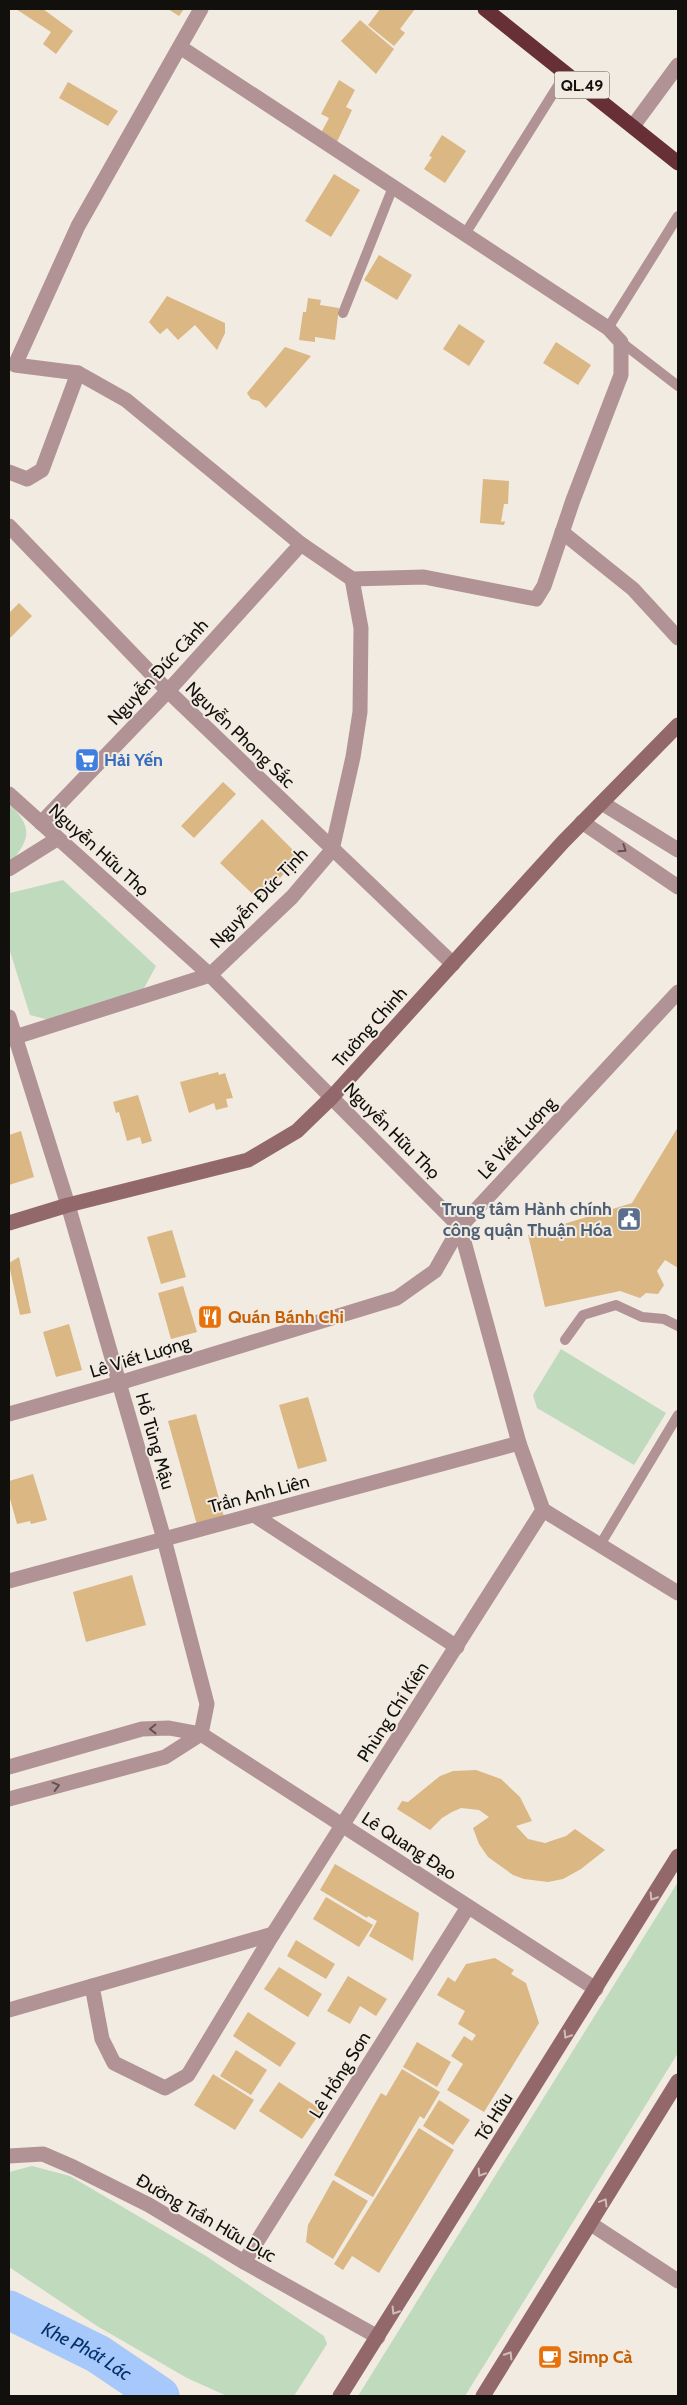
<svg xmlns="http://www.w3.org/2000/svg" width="687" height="2405" viewBox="0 0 687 2405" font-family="Cabin,sans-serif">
<rect width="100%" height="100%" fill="#f2ebe2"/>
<!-- green -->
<g fill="#c0dabd">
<path d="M9,803c23,24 23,35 0,61z"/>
<polygon points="63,880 156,966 143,990 49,1020 30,1015 9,948 9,896 10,893"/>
<polygon points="561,1349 666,1413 634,1465 537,1408 533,1395"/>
<polygon points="678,1882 678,2053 465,2396 358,2396"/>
<polygon points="32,2166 70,2176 206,2256 324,2336 327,2344 294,2396 227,2396 187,2378 97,2326 9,2267 9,2172"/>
</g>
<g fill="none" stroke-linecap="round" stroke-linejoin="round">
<!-- river -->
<path stroke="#a6c8fa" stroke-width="39" id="s1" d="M9,2310l89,44 62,42"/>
</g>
<!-- building -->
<g fill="#dab783">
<polygon points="16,9 43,9 73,31 56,54 43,44 51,32"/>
<polygon points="168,9 184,9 179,16"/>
<polygon points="380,9 415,9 400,29 405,33 394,46 368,25"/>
<polygon points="360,20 394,49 376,74 341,41"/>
<polygon points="339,80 355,90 346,107 352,110 336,144 320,135 329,118 321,114"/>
<polygon points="68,82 118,111 108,126 59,98"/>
<polygon points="442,135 466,151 445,183 424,169 432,157 429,156"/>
<polygon points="334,174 360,190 331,237 305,221"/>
<polygon points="379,255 412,275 397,300 364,280"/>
<polygon points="167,296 225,323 225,333 217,350 195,325 178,340 167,328 160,334 155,329 149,322"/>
<polygon points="308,298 321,300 320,305 339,308 335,340 315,337 315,342 299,340 303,312 306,312"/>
<polygon points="459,324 485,341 469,366 443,349"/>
<polygon points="556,342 591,365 578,385 543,363"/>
<polygon points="285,347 311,356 266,408 259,401 251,399 247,393"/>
<polygon points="483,479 509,481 508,504 504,504 501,522 505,521 504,525 480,523"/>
<polygon points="19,603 32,616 9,639 9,613"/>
<polygon points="223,782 236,794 194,838 181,826"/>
<polygon points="262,819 300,857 259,900 220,863"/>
<polygon points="218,1072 219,1075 225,1073 233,1098 226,1099 228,1107 216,1110 214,1103 189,1113 180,1082"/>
<polygon points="138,1095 152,1141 142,1144 140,1137 127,1141 119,1112 116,1113 113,1102"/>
<polygon points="678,1127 678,1268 665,1260 657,1271 664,1285 658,1294 646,1293 640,1298 620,1291 545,1307 528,1235 632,1203"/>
<polygon points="21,1131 34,1177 9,1185 9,1135"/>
<polygon points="172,1230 186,1277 161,1284 147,1237"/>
<polygon points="19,1257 31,1313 20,1315 9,1265 9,1263"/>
<polygon points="183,1286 197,1332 171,1339 158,1293"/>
<polygon points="69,1324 82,1370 56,1377 43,1332"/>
<polygon points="308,1397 327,1461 298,1469 279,1405"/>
<polygon points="196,1414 224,1517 197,1525 168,1421"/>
<polygon points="33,1474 47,1520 31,1524 30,1521 17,1524 9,1495 9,1481"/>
<polygon points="132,1575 146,1625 86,1642 73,1592"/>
<polygon points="476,1770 501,1779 520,1797 532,1821 516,1826 528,1839 545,1843 566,1836 575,1829 605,1850 581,1869 563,1879 548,1882 524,1879 513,1875 488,1857 479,1844 473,1828 489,1817 479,1810 461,1808 452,1812 442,1818 430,1830 397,1809 402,1801 408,1802 440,1776 453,1771"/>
<polygon points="335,1864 419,1913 413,1961 369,1936 377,1921 368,1916 367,1918 320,1890"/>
<polygon points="326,1897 373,1925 359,1947 313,1919"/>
<polygon points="296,1940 335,1964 326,1979 287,1956"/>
<polygon points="495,1958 514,1970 511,1974 526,1983 539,2023 484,2112 447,2090 463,2064 451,2056 464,2036 472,2041 476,2035 458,2024 465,2011 437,1995 448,1977 455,1982 466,1964"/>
<polygon points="279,1967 322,1994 308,2017 264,1989"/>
<polygon points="348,1976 387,1999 376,2016 360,2006 350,2024 327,2011"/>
<polygon points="248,2012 296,2043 280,2067 233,2036"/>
<polygon points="417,2042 451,2062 437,2087 403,2067"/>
<polygon points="236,2050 267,2070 251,2095 220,2076"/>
<polygon points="402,2069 440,2092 424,2119 420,2116 373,2197 334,2175 381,2093 386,2096"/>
<polygon points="213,2074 254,2100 235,2130 194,2105"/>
<polygon points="279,2082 322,2110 302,2139 259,2111"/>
<polygon points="439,2100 470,2120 453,2145 423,2126"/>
<polygon points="419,2128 454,2150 379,2273 352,2256 343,2270 334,2264"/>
<polygon points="333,2180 368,2201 333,2259 306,2242 308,2225"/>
</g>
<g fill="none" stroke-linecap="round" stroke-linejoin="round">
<!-- lane -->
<g stroke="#b19395" stroke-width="10">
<polyline points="465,234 566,73"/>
<polyline points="343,313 393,187"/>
<polyline points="608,328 678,216"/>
<polyline points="621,342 678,386"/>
<polyline points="565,1340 583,1315 616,1305 642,1317 664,1319 678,1326"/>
<polyline points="600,1545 678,1415"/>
</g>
<!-- street -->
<g stroke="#b19395" stroke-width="15">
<polyline points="180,47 608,328 621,342 621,375 573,500 544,586 536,599 424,577 352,579 301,544 126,400 78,373 15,365 78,226 201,9"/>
<polyline points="633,126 678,65"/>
<polyline points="9,472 27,479 42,470 78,373"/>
<polyline points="9,526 168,691 453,964"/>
<polyline points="562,532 633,589 678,638"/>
<polyline points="9,794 210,975 460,1227 519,1443 543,1510 678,1593"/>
<polyline points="602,803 678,850"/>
<polyline points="582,822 678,887"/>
<polyline points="41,823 168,691 301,544"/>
<polyline points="9,869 57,839"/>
<polyline points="9,1017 68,1205 164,1539 207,1704 201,1734"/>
<polyline points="9,1039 210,975 292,897 332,850 353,757 360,712 361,628 352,579"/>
<polyline points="9,1414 119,1383 397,1298 435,1271 460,1227 678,992"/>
<polyline points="254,1515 457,1647"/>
<polyline points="9,1581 519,1443"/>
<polyline points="9,1767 142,1729 169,1728 201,1734 596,1989"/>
<polyline points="9,1799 165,1757 201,1734"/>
<polyline points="92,1986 102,2039 114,2063 165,2088 188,2075 273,1934 543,1510"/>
<polyline points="9,2010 273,1934"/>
<polyline points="9,2156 43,2154 73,2167 149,2205 244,2262 378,2337"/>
<polyline points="591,2224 678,2281"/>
<polyline points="244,2262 468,1907"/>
</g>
<!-- secondary -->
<g stroke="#92686b" stroke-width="15">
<polyline points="9,1223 68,1205 248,1160 297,1131 332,1097 563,842 678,725"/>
<polyline points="340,2396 678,1856"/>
<polyline points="483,2396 678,2081"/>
</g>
<!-- highway -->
<polyline stroke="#673036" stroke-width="15" points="485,9 678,163"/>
</g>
<!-- one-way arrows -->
<defs><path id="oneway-chevron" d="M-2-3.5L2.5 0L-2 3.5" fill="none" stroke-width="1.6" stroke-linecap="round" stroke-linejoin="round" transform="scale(1.25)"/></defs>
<g stroke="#625251">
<use href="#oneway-chevron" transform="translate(623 849) rotate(34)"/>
<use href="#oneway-chevron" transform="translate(153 1729) rotate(179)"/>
<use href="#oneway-chevron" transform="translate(56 1786) rotate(-15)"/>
</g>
<g stroke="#d0bdb8">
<use href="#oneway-chevron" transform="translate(653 1897) rotate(122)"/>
<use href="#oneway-chevron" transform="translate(567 2035) rotate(122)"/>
<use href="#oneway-chevron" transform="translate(481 2173) rotate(122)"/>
<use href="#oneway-chevron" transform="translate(604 2202) rotate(-59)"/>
<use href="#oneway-chevron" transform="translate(395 2311) rotate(122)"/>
<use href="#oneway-chevron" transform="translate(509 2355) rotate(-58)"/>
</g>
<!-- icons -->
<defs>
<symbol id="supermarket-square" viewBox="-11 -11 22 22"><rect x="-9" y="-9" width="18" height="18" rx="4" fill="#3f7fe0" stroke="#f2ebe2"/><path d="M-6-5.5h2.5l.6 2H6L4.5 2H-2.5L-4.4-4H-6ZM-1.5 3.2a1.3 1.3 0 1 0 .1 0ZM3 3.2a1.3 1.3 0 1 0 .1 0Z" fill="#fff"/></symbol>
<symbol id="civic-square" viewBox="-11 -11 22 22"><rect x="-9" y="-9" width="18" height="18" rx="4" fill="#5c6f8a" stroke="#f2ebe2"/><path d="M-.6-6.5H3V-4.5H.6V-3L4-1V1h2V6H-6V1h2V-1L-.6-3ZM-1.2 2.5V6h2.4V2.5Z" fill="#fff"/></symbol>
<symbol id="restaurant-square" viewBox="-11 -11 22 22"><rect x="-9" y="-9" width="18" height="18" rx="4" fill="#e8710a" stroke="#f2ebe2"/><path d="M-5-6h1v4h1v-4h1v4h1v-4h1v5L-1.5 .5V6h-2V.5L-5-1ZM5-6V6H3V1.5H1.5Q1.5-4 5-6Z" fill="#fff"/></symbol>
<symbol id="cafe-square" viewBox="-11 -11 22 22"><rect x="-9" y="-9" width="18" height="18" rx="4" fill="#e8710a" stroke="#f2ebe2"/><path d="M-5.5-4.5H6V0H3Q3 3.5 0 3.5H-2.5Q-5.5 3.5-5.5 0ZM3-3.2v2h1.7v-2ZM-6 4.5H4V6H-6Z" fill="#fff"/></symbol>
</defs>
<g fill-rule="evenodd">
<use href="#supermarket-square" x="73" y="746" width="28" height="28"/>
<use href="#civic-square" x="615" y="1205" width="28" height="28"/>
<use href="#restaurant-square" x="196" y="1303" width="28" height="28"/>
<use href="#cafe-square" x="536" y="2343" width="28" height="28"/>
</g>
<g text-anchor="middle" stroke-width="4" stroke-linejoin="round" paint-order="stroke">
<!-- shield labels -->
<rect fill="#f2ebe2" stroke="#55524d" stroke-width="1" x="554.5" y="71.5" width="55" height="27" rx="4"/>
<g font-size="16" font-weight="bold" fill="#12100d">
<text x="582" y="91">QL.49</text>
</g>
<!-- street labels -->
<g font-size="18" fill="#12100d" stroke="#f2ebe2">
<text transform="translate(158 672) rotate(-47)" y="6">Nguyễn Đức Cảnh</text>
<text transform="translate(240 735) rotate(44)" y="6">Nguyễn Phong Sắc</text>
<text transform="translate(99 850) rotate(42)" y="6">Nguyễn Hữu Thọ</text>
<text transform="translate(259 898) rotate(-46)" y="6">Nguyễn Đức Tịnh</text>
<text transform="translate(370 1027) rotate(-48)" y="6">Trường Chinh</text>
<text transform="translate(392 1131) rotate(45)" y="6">Nguyễn Hữu Thọ</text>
<text transform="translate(517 1138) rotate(-47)" y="6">Lê Viết Lượng</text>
<text transform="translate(140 1357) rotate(-17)" y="6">Lê Viết Lượng</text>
<text transform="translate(155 1441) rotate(74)" y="6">Hồ Tùng Mậu</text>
<text transform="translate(259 1494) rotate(-15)" y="6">Trần Anh Liên</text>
<text transform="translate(393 1712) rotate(-57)" y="6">Phùng Chí Kiên</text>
<text transform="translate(409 1846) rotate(33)" y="6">Lê Quang Đạo</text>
<text transform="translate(340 2075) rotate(-58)" y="6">Lê Hồng Sơn</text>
<text transform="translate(494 2117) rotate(-58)" y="6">Tố Hữu</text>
<text transform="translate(206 2218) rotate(30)" y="6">Đường Trần Hữu Dực</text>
</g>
<!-- shop labels -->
<g font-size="18" font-weight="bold" fill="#366cbe" stroke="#f2ebe2" text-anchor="start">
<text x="104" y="766">Hải Yến</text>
</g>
<!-- service labels -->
<g font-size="18" font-weight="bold" fill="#4e5e75" stroke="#f2ebe2" text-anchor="end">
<text x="612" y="1215">Trung tâm Hành chính<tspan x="612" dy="21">công quận Thuận Hóa</tspan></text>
</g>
<!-- food labels -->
<g font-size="18" font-weight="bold" fill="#c56008" stroke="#f2ebe2" text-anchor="start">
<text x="228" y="1323">Quán Bánh Chi</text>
<text x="568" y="2363">Simp Cà</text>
</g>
<!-- water labels -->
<g font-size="19" font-style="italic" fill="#05316a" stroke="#f2ebe2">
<text dy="7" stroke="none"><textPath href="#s1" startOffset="88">Khe Phát Lác</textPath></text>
</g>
</g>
<!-- border -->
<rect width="687" height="2405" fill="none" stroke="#12100d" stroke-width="20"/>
</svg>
